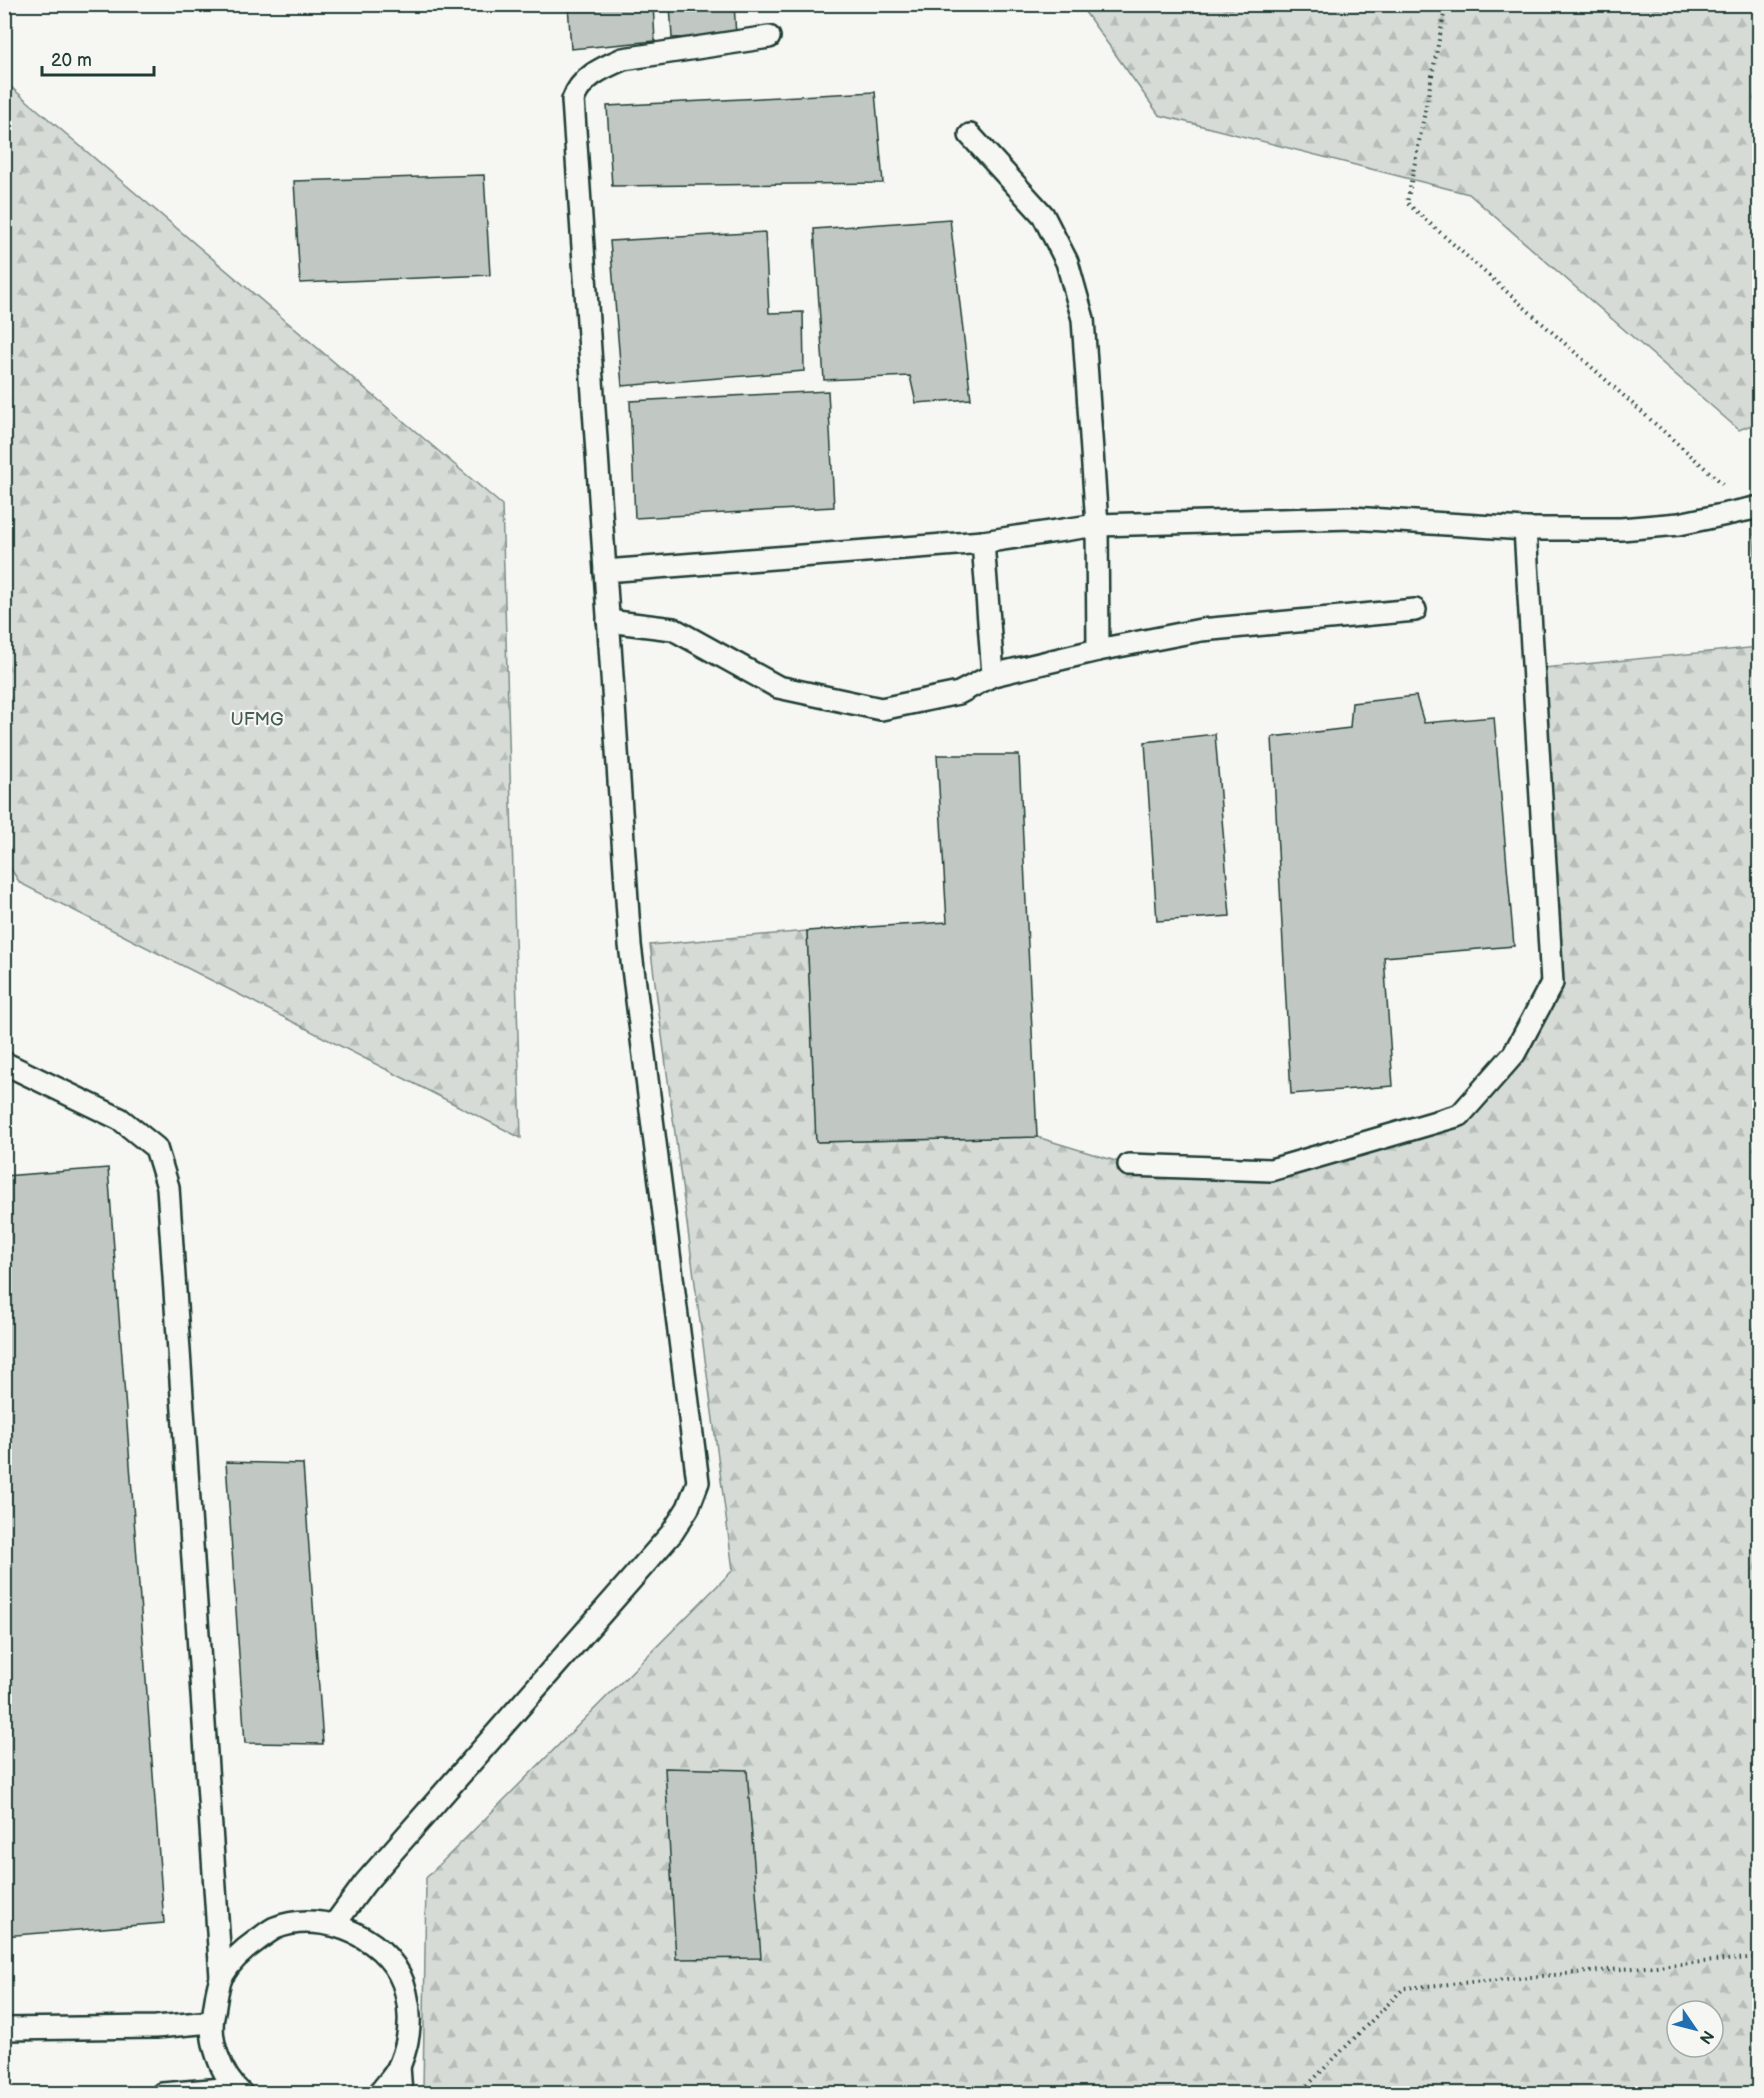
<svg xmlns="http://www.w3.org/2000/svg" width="1764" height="2098" viewBox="0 0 1764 2098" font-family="'Balsamiq Sans',sans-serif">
<defs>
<pattern id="forest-firs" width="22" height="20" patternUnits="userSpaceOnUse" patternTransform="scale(1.5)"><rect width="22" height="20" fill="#d6dbd6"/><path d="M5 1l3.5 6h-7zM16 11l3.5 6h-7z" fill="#b7bdb8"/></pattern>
</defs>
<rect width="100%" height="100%" fill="#f6f6f2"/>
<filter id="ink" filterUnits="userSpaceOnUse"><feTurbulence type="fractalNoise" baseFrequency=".0167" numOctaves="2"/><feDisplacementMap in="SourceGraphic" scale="12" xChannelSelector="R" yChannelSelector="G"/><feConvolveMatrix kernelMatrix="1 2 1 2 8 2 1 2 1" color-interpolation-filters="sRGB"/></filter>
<g filter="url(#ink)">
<!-- forest -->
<g fill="url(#forest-firs)" stroke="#7a8c85" stroke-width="1.5" fill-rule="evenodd">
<polygon points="1080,5 1759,5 1759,422 1739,430 1469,194 1159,115"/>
<polygon points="5,82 502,505 521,1138 20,883 5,860"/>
<polygon points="1759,508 1759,602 1751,510"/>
<path d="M1759,647v1446l-1336,1 3,-216 307,-308 -83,-625 157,-14 10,211 220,-5 92,28 142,5 189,-55 92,-132 -18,-314zM1677,2011h36v36h-36z"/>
</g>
<!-- building -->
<g fill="#c1c8c3" stroke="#1f3d34" stroke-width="1.5">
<polygon points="568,4 653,4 655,41 571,49"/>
<polygon points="670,4 734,4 736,36 672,38"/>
<polygon points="875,92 883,183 612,186 607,106"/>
<polygon points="484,175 490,275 300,283 294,181"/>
<polygon points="950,219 971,399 916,403 910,376 824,380 814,229"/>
<polygon points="765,232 769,313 803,312 804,371 622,386 610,241"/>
<polygon points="828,391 834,507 635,518 630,401"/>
<polygon points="1416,696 1424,723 1494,717 1514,946 1384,957 1393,1086 1291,1094 1272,737 1350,728 1352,703"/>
<polygon points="1215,734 1230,916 1157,921 1145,742"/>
<polygon points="937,755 1019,755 1037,1137 816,1142 807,931 947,922"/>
<polygon points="108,1168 164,1923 4,1936 4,1176"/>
<polygon points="226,1462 303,1464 323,1744 245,1743"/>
<polygon points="665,1768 747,1770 761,1958 676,1959"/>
</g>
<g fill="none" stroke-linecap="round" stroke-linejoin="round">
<defs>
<g id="service">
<polyline points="970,135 1043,215 1067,262 1083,319 1097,525 1098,650 993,675"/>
<path d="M605,571l-32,-471c8,-23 29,-32 50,-41l146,-22"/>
<polyline points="608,621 673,629 778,687 881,709 959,693 993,675 983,542"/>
<polyline points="1098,650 1201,630 1415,610"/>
<polyline points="4,1063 120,1119 156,1148 168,1187 221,1977"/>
<polyline points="1129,1165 1271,1170 1460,1115 1514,1054 1552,983 1525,529"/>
<polyline points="334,1925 365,1883 672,1533 688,1508 698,1482 630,945 605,571 983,542 1097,525 1352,518 1525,529 1621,529 1679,524 1760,507"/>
<polyline points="4,2029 156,2027 211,2022"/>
<polyline points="399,2066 401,2094"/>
<polyline points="162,2094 235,2088"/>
<path d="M242,2094c-21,-18 -35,-56 -28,-82 2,-11 3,-26 8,-36 8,-14 21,-26 34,-35 6,-4 13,-10 19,-13 49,-20 120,12 131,65 6,24 3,49 -6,71 -4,11 -15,21 -21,30"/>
</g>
</defs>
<!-- service casing -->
<use href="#service" stroke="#1f3d34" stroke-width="26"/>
<!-- path -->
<g stroke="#1f3d34" stroke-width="4" stroke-dasharray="1.5 4.5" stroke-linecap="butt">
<polyline points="1446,4 1407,203 1724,485"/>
<polyline points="1299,2094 1404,1988 1760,1957"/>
</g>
<!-- service -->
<use href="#service" stroke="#f6f6f2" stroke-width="21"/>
</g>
</g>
<g text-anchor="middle" stroke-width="4.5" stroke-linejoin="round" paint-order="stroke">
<!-- park labels -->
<g font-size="18" fill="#445d54" stroke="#f6f6f2">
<text x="257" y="725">UFMG</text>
</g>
</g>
<!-- margin -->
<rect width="1764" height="2098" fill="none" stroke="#f6f6f2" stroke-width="24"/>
<rect x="12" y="12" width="1740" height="2074" fill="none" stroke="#1f3d34" stroke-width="2" filter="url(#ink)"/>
<!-- north arrow -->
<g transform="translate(1695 2029) rotate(125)"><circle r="28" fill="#f6f6f2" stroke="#a0aca6" stroke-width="1.5"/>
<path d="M0-4.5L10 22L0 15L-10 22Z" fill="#1f6fb2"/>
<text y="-9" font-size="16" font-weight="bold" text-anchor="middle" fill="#1f3d34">N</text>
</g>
<!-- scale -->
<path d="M42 66v9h112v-9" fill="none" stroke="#1f3d34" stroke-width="3"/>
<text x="51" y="66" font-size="18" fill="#1f3d34" stroke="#f6f6f2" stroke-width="4.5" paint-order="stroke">20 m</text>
</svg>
